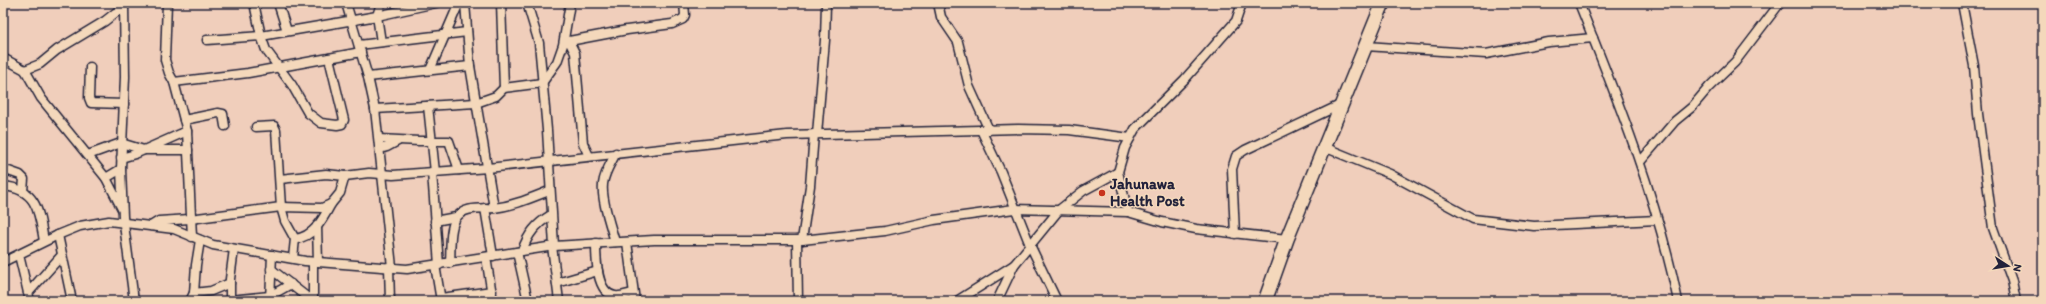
<svg xmlns="http://www.w3.org/2000/svg" width="2046" height="304" viewBox="0 0 2046 304" font-family="Itim,sans-serif">
<rect width="100%" height="100%" fill="#f0cebb"/>
<filter id="ink" filterUnits="userSpaceOnUse"><feTurbulence type="fractalNoise" baseFrequency=".025" numOctaves="2"/><feDisplacementMap in="SourceGraphic" scale="8" xChannelSelector="R" yChannelSelector="G"/><feConvolveMatrix kernelMatrix="1 2 1 2 8 2 1 2 1" color-interpolation-filters="sRGB"/></filter>
<g filter="url(#ink)">
<g fill="none" stroke-linecap="round" stroke-linejoin="round">
<defs>
<g id="street">
<polyline points="124,3 125,77 121,169 123,217 134,301"/>
<polyline points="167,3 165,60 169,73 174,82 187,131 192,237"/>
<polyline points="254,3 261,36 266,50 292,85 308,113 321,123 337,125 342,124 344,120 329,58"/>
<polyline points="278,3 287,31"/>
<polyline points="346,3 368,77 375,109 392,267"/>
<polyline points="465,3 470,66 494,208"/>
<polyline points="501,3 504,88"/>
<polyline points="527,3 539,43 547,130 554,246"/>
<polyline points="938,3 941,17 958,42 969,86 989,130"/>
<path d="M1579,3c39,97 78,195 99,298"/>
<polyline points="1962,3 1974,66 1978,114 1993,228 2012,281 2016,301"/>
<polyline points="207,40 261,36 377,16 436,3"/>
<polyline points="569,41 575,53 583,143 589,156"/>
<polyline points="381,42 377,16 381,3"/>
<polyline points="564,42 627,30 672,24 683,19 685,15 684,3"/>
<polyline points="359,45 467,32"/>
<polyline points="1366,46 1486,54 1549,42 1593,38"/>
<polyline points="3,58 25,70 41,98 106,178 122,209"/>
<polyline points="90,67 89,98 91,103 124,104"/>
<polyline points="25,70 40,64 57,50 105,21 124,6"/>
<polyline points="430,70 459,3"/>
<polyline points="368,77 470,66"/>
<polyline points="174,82 248,73 361,52"/>
<polyline points="428,106 435,172"/>
<polyline points="375,109 476,103 496,96 504,88 542,83 557,62 563,45 570,3"/>
<polyline points="184,120 218,113 223,114 225,126"/>
<polyline points="256,127 274,126 276,130 281,207 285,221 295,239 293,258"/>
<polyline points="981,130 1001,172 1030,245 1057,301"/>
<polyline points="817,134 825,40 826,3"/>
<polyline points="379,139 419,141 449,141 459,170"/>
<polyline points="1324,147 1390,174 1473,219 1534,226 1657,220"/>
<polyline points="380,149 387,147 398,141"/>
<polyline points="88,155 121,143 144,150 188,150"/>
<polyline points="121,158 135,154 187,131"/>
<polyline points="1640,162 1675,121 1692,107 1709,87 1735,62 1780,3"/>
<polyline points="3,169 20,175 24,179 23,191"/>
<polyline points="432,172 439,265"/>
<polyline points="106,178 121,169"/>
<polyline points="280,179 326,174 345,176"/>
<path d="M3,186c35,3 36,27 41,55"/>
<polyline points="485,208 493,256"/>
<polyline points="1128,212 1118,172 1125,148 1135,129 1185,79 1236,21 1242,3"/>
<polyline points="435,221 456,217"/>
<polyline points="151,226 159,221 190,219 281,207 322,208 331,204 340,193 345,176 369,173 393,175 488,168 787,135 1018,129 1069,130 1130,138"/>
<polyline points="317,226 318,262"/>
<polyline points="1235,234 1232,169 1236,156 1245,150 1342,104"/>
<polyline points="58,235 72,301"/>
<path d="M295,239c19,-2 28,-20 36,-35"/>
<polyline points="797,240 798,301"/>
<polyline points="802,240 810,186 814,134"/>
<path d="M615,242c-4,-15 -14,-42 -12,-58 1,-11 8,-21 13,-31"/>
<polyline points="627,242 635,301"/>
<path d="M596,243c0,15 0,50 19,53 5,1 13,-2 18,-3"/>
<polyline points="552,246 559,301"/>
<path d="M522,251c6,-17 14,-27 29,-36"/>
<polyline points="517,252 528,301"/>
<polyline points="19,255 30,301"/>
<polyline points="486,257 493,301"/>
<polyline points="3,262 58,235 80,226 109,221 174,229 213,245 305,261 407,269 554,246 654,240 802,240 885,231 934,220 1014,209 1128,212 1162,222 1196,229 1287,239"/>
<polyline points="313,262 313,301"/>
<path d="M450,263c1,-14 -1,-33 6,-45 8,-12 26,-9 38,-10 19,-2 37,-10 55,-17"/>
<polyline points="435,265 441,301"/>
<polyline points="389,267 390,301"/>
<polyline points="271,269 312,301"/>
<polyline points="557,283 598,271"/>
<polyline points="28,293 62,255"/>
<polyline points="194,293 211,291 230,283"/>
<polyline points="441,298 492,291"/>
<polyline points="230,300 270,296 291,284"/>
<polyline points="270,300 272,255"/>
<polyline points="190,301 194,293 196,265 200,240"/>
<polyline points="230,301 230,279 234,249"/>
<polyline points="957,301 1014,265"/>
<polyline points="997,301 1014,265 1059,210 1083,191 1118,172"/>
</g>
<polyline id="primary" points="1265,301 1287,239 1383,3"/>
</defs>
<!-- street casing -->
<use href="#street" stroke="#22223b" stroke-width="11"/>
<!-- primary casing -->
<use href="#primary" stroke="#22223b" stroke-width="16"/>
<!-- street -->
<use href="#street" stroke="#f4d8bb" stroke-width="8"/>
<!-- primary -->
<use href="#primary" stroke="#f4d8bb" stroke-width="13"/>
</g>
</g>
<!-- markers -->
<circle fill="#c8321e" stroke="#f4d8bb" stroke-width="1.5" cx="1102" cy="193" r="4"/>
<g text-anchor="middle" stroke-width="3" stroke-linejoin="round" paint-order="stroke">
<!-- poi labels -->
<g font-size="15" font-weight="bold" fill="#22223b" stroke="#f4d8bb" text-anchor="start">
<text x="1110" y="189">Jahunawa<tspan x="1110" dy="17">Health Post</tspan></text>
</g>
</g>
<!-- margin -->
<rect width="2046" height="304" fill="none" stroke="#f4d8bb" stroke-width="16"/>
<rect x="8" y="8" width="2030" height="288" fill="none" stroke="#22223b" stroke-width="1.5" filter="url(#ink)"/>
<!-- north arrow -->
<g transform="translate(2008 266) rotate(102)" stroke="#f4d8bb" stroke-width="3" paint-order="stroke">
<path d="M0-3L7 15L0 10L-7 15Z" fill="#22223b"/>
<text y="-6" font-size="11" font-weight="bold" text-anchor="middle" fill="#22223b">N</text>
</g>
</svg>
